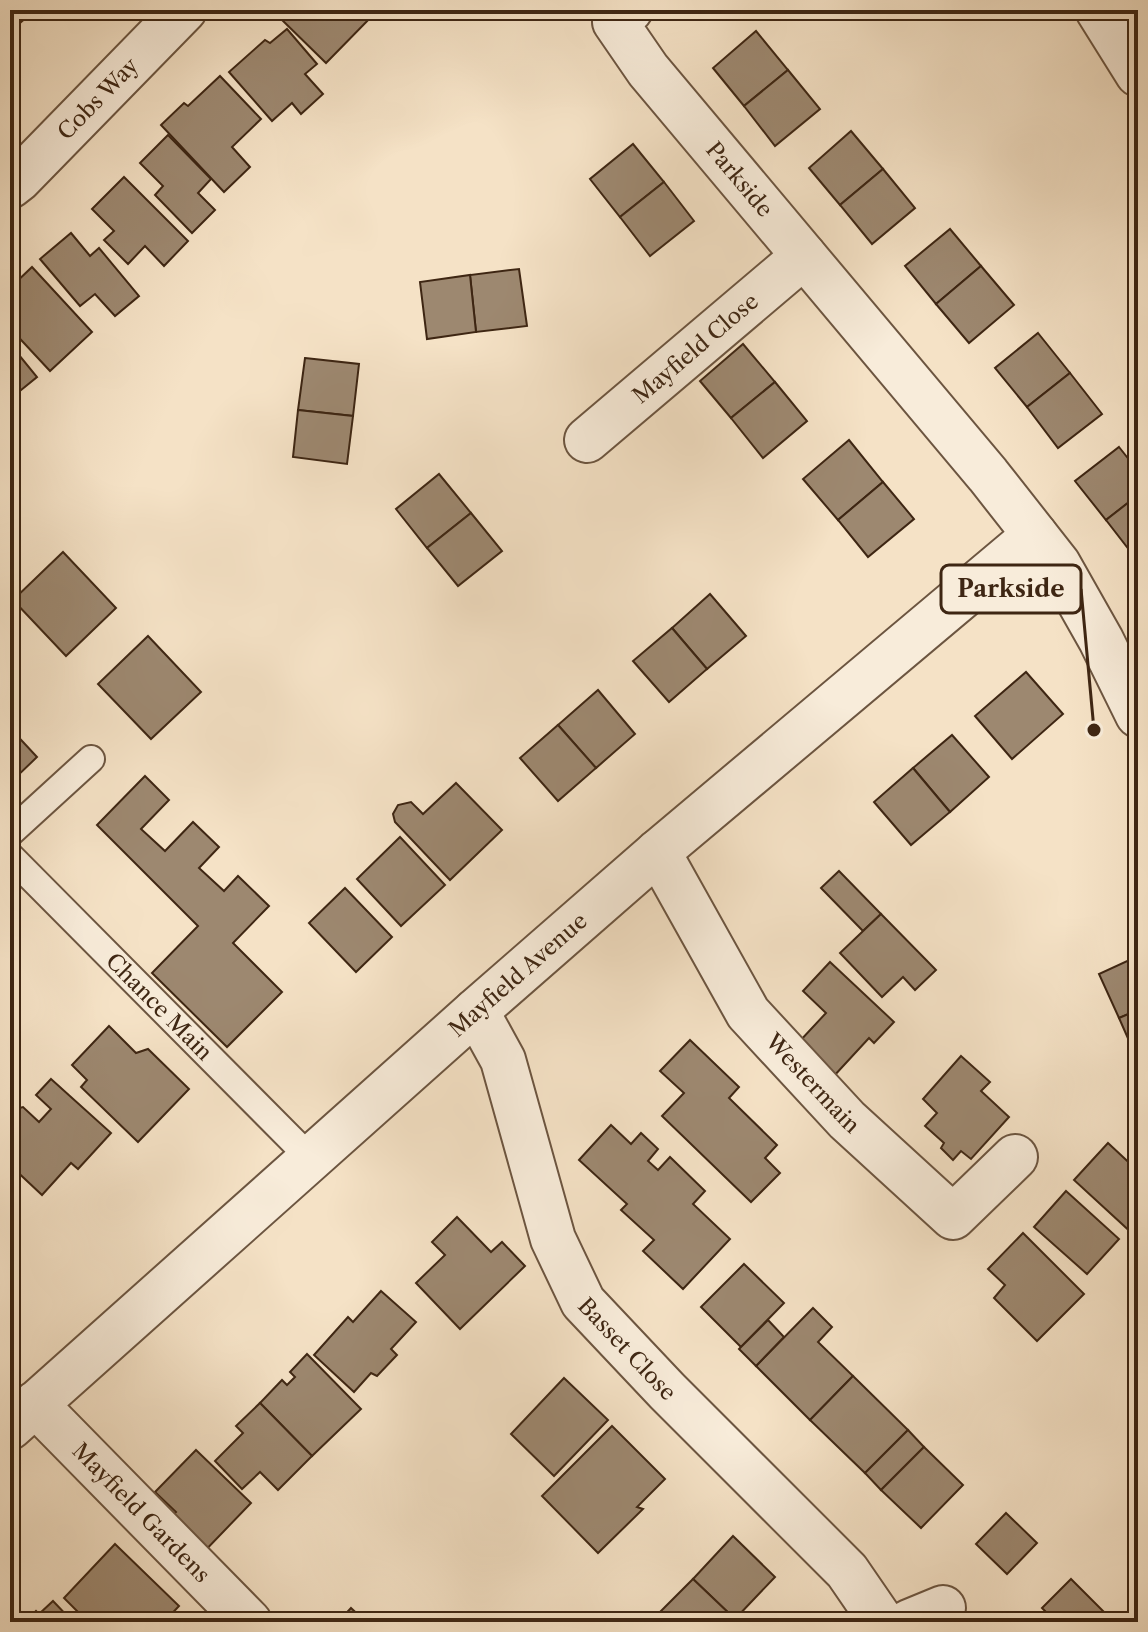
<svg xmlns="http://www.w3.org/2000/svg" width="1148" height="1632" viewBox="0 0 1148 1632" font-family="'Libre Caslon Text',serif">
<rect width="100%" height="100%" fill="#f5e2c6"/>
<filter id="stains"><feTurbulence type="fractalNoise" baseFrequency=".0025" numOctaves="4"/><feColorMatrix values="0 0 0 0 .2 0 0 0 0 .09 0 0 0 0 .02 0 0 0 .5 -.17"/></filter>
<radialGradient id="worn" r=".72"><stop offset=".6" stop-color="#630" stop-opacity="0"/><stop offset="1" stop-color="#630" stop-opacity=".3"/></radialGradient>
<!-- building -->
<g fill="#9d8870" stroke="#3e2613" stroke-width="2">
<polygon points="10,10 35,10 13,29 10,25"/>
<polygon points="287,10 378,10 326,63 279,17"/>
<polygon points="287,29 317,64 305,74 323,94 301,114 292,103 272,121 229,72 265,40 270,43"/>
<polygon points="756,31 788,70 744,106 713,68"/>
<polygon points="788,70 820,109 775,146 744,106"/>
<polygon points="220,76 261,119 232,147 250,167 224,192 161,125 184,103 188,106"/>
<polygon points="851,131 883,169 840,205 809,168"/>
<polygon points="168,135 211,179 198,193 215,210 192,233 155,195 163,186 140,163"/>
<polygon points="633,144 664,182 620,217 590,179"/>
<polygon points="883,169 915,208 872,244 840,205"/>
<polygon points="124,177 188,241 164,266 145,246 128,264 104,240 114,231 92,209"/>
<polygon points="664,182 694,221 650,256 620,217"/>
<polygon points="950,229 981,266 936,304 905,266"/>
<polygon points="71,233 90,256 99,248 139,296 115,316 95,294 80,306 40,259"/>
<polygon points="981,266 1014,305 969,343 936,304"/>
<polygon points="32,267 92,332 50,371 10,328 10,288"/>
<polygon points="519,269 527,326 476,332 470,275"/>
<polygon points="470,275 476,332 427,339 420,282"/>
<polygon points="1038,333 1070,373 1027,407 995,368"/>
<polygon points="10,344 37,377 10,399"/>
<polygon points="743,344 775,382 731,418 700,381"/>
<polygon points="305,358 359,364 353,416 298,410"/>
<polygon points="1070,373 1102,414 1058,448 1027,407"/>
<polygon points="775,382 807,421 763,458 731,418"/>
<polygon points="298,410 353,416 347,464 293,457"/>
<polygon points="849,440 883,482 838,520 803,479"/>
<polygon points="1119,447 1138,471 1138,495 1106,520 1075,481"/>
<polygon points="439,474 471,513 427,548 396,509"/>
<polygon points="883,482 914,519 868,557 838,520"/>
<polygon points="1138,495 1138,559 1137,560 1106,520"/>
<polygon points="471,513 502,551 458,586 427,548"/>
<polygon points="63,552 116,608 66,656 13,600"/>
<polygon points="710,594 746,636 707,669 672,628"/>
<polygon points="672,628 707,669 669,702 633,661"/>
<polygon points="148,636 201,692 151,739 98,684"/>
<polygon points="1026,672 1063,714 1012,759 975,716"/>
<polygon points="598,690 635,734 596,768 558,725"/>
<polygon points="558,725 596,768 558,801 520,758"/>
<polygon points="10,728 37,757 10,783"/>
<polygon points="952,735 989,777 950,812 913,768"/>
<polygon points="913,768 950,812 911,845 874,802"/>
<polygon points="145,776 169,800 141,829 165,851 193,822 219,847 199,868 224,891 238,876 269,906 233,943 282,992 227,1047 152,973 198,926 97,825"/>
<polygon points="456,783 502,830 450,880 395,822 393,814 398,805 411,802 423,814"/>
<polygon points="400,837 445,885 401,926 357,879"/>
<polygon points="839,871 881,914 863,931 821,888"/>
<polygon points="345,888 392,937 356,972 309,923"/>
<polygon points="881,914 936,970 915,990 903,977 882,997 840,953"/>
<polygon points="1138,956 1138,1010 1119,1018 1099,974"/>
<polygon points="830,962 894,1022 874,1043 869,1038 833,1077 798,1043 826,1013 803,991"/>
<polygon points="1138,1010 1138,1061 1119,1018"/>
<polygon points="109,1026 136,1053 148,1049 189,1089 138,1142 81,1087 87,1080 72,1065"/>
<polygon points="690,1040 739,1087 729,1098 777,1145 765,1158 780,1173 751,1202 662,1116 684,1093 660,1071"/>
<polygon points="961,1056 990,1082 981,1091 1009,1117 971,1159 961,1151 953,1160 941,1148 944,1143 925,1126 937,1113 923,1099"/>
<polygon points="51,1079 111,1133 78,1169 71,1163 42,1195 10,1165 10,1150 17,1142 10,1136 10,1116 16,1109 23,1107 39,1122 51,1109 36,1095"/>
<polygon points="611,1125 631,1144 641,1133 658,1149 648,1161 658,1170 670,1157 705,1191 693,1204 730,1239 683,1289 643,1251 654,1240 621,1210 627,1204 579,1160"/>
<polygon points="1108,1143 1138,1171 1138,1231 1134,1235 1074,1180"/>
<polygon points="1066,1191 1119,1239 1087,1274 1034,1227"/>
<polygon points="457,1217 491,1252 502,1242 525,1266 460,1329 416,1283 445,1255 432,1242"/>
<polygon points="1023,1233 1084,1294 1037,1341 994,1298 1005,1285 988,1269"/>
<polygon points="744,1264 784,1303 741,1347 701,1307"/>
<polygon points="381,1291 416,1322 391,1349 397,1355 377,1376 371,1373 354,1392 314,1355 348,1317 353,1322"/>
<polygon points="813,1308 832,1327 818,1342 853,1376 810,1420 756,1366"/>
<polygon points="768,1320 784,1337 756,1366 739,1349"/>
<polygon points="307,1354 361,1409 312,1456 260,1403 282,1380 287,1385 295,1377 290,1372"/>
<polygon points="853,1376 908,1430 865,1473 810,1420"/>
<polygon points="564,1378 608,1420 554,1476 511,1434"/>
<polygon points="260,1403 312,1456 278,1490 260,1472 242,1489 215,1461 243,1433 236,1426"/>
<polygon points="612,1426 665,1479 637,1507 643,1509 598,1553 542,1496"/>
<polygon points="908,1430 924,1447 881,1490 865,1473"/>
<polygon points="924,1447 963,1485 921,1528 881,1490"/>
<polygon points="196,1450 251,1503 197,1559 163,1525 176,1512 155,1492"/>
<polygon points="1006,1513 1037,1543 1007,1574 976,1544"/>
<polygon points="733,1536 775,1577 735,1619 693,1579"/>
<polygon points="115,1544 179,1606 164,1622 88,1622 64,1598"/>
<polygon points="693,1579 735,1619 732,1622 667,1622 658,1614"/>
<polygon points="1071,1579 1114,1622 1056,1622 1042,1608"/>
<polygon points="53,1601 73,1622 25,1622 36,1611 39,1614"/>
<polygon points="351,1608 366,1622 338,1622"/>
</g>
<g fill="none" stroke-linecap="round" stroke-linejoin="round">
<defs>
<g id="service">
<polyline points="10,833 91,759"/>
<path id="s1" d="M10,856l300,302"/>
</g>
<g id="minor">
<path id="s2" d="M630,10l-15,12 33,48 340,405 70,89 43,76 37,75"/>
<polyline points="1098,10 1138,74"/>
<path id="s3" d="M10,186l9,-7 165,-169"/>
<path id="s4" d="M587,440l217,-184"/>
<path id="s5" d="M658,852l90,161 99,107 106,97 62,-60"/>
<path id="s6" d="M476,1011l27,49 50,179 30,63 84,89 180,180 35,51"/>
<path id="s7" d="M35,1404l214,218"/>
<path id="s8" d="M10,1427l466,-416 182,-159 377,-317"/>
<polyline points="909,1622 943,1608"/>
</g>
</defs>
<!-- service casing -->
<use href="#service" stroke="#6c5540" stroke-width="30"/>
<!-- minor casing -->
<use href="#minor" stroke="#6c5540" stroke-width="48"/>
<!-- service -->
<use href="#service" stroke="#f8ecda" stroke-width="26"/>
<!-- minor -->
<use href="#minor" stroke="#f8ecda" stroke-width="44"/>
</g>
<g text-anchor="middle" stroke-width="8" stroke-linejoin="round" paint-order="stroke">
<!-- street labels -->
<g font-size="22" fill="#3e2613" stroke="#f8ecda">
<text dy="8" stroke="none"><textPath href="#s3" startOffset="124">Cobs Way</textPath></text>
<text dy="8" stroke="none"><textPath href="#s2" startOffset="220">Parkside</textPath></text>
<text dy="8" stroke="none"><textPath href="#s4" startOffset="142">Mayfield Close</textPath></text>
<text dy="8" stroke="none"><textPath href="#s8" startOffset="680">Mayfield Avenue</textPath></text>
<text dy="8" stroke="none"><textPath href="#s1" startOffset="212">Chance Main</textPath></text>
<text dy="8" stroke="none"><textPath href="#s5" startOffset="280">Westermain</textPath></text>
<text dy="8" stroke="none"><textPath href="#s6" startOffset="376">Basset Close</textPath></text>
<text dy="8" stroke="none"><textPath href="#s7" startOffset="152">Mayfield Gardens</textPath></text>
</g>
</g>
<!-- callouts -->
<path fill="none" stroke="#3e2613" stroke-width="3" d="M1094 730L1081 589"/>
<circle fill="#3e2613" stroke="#f8ecda" stroke-width="3" cx="1094" cy="730" r="8"/>
<rect fill="#f8ecda" stroke="#3e2613" stroke-width="3" x="941" y="565" width="140" height="48" rx="8"/>
<g font-size="24" text-anchor="middle" font-weight="bold" fill="#3e2613">
<text x="1011" y="597">Parkside</text>
</g>
<!-- margin -->
<rect width="1148" height="1632" fill="none" stroke="#f5e2c6" stroke-width="40"/>
<rect x="12" y="12" width="1124" height="1608" fill="none" stroke="#3e2613" stroke-width="4"/>
<rect x="20" y="20" width="1108" height="1592" fill="none" stroke="#3e2613" stroke-width="2"/>
<rect width="100%" height="100%" filter="url(#stains)"/>
<rect width="100%" height="100%" fill="url(#worn)"/>
</svg>
